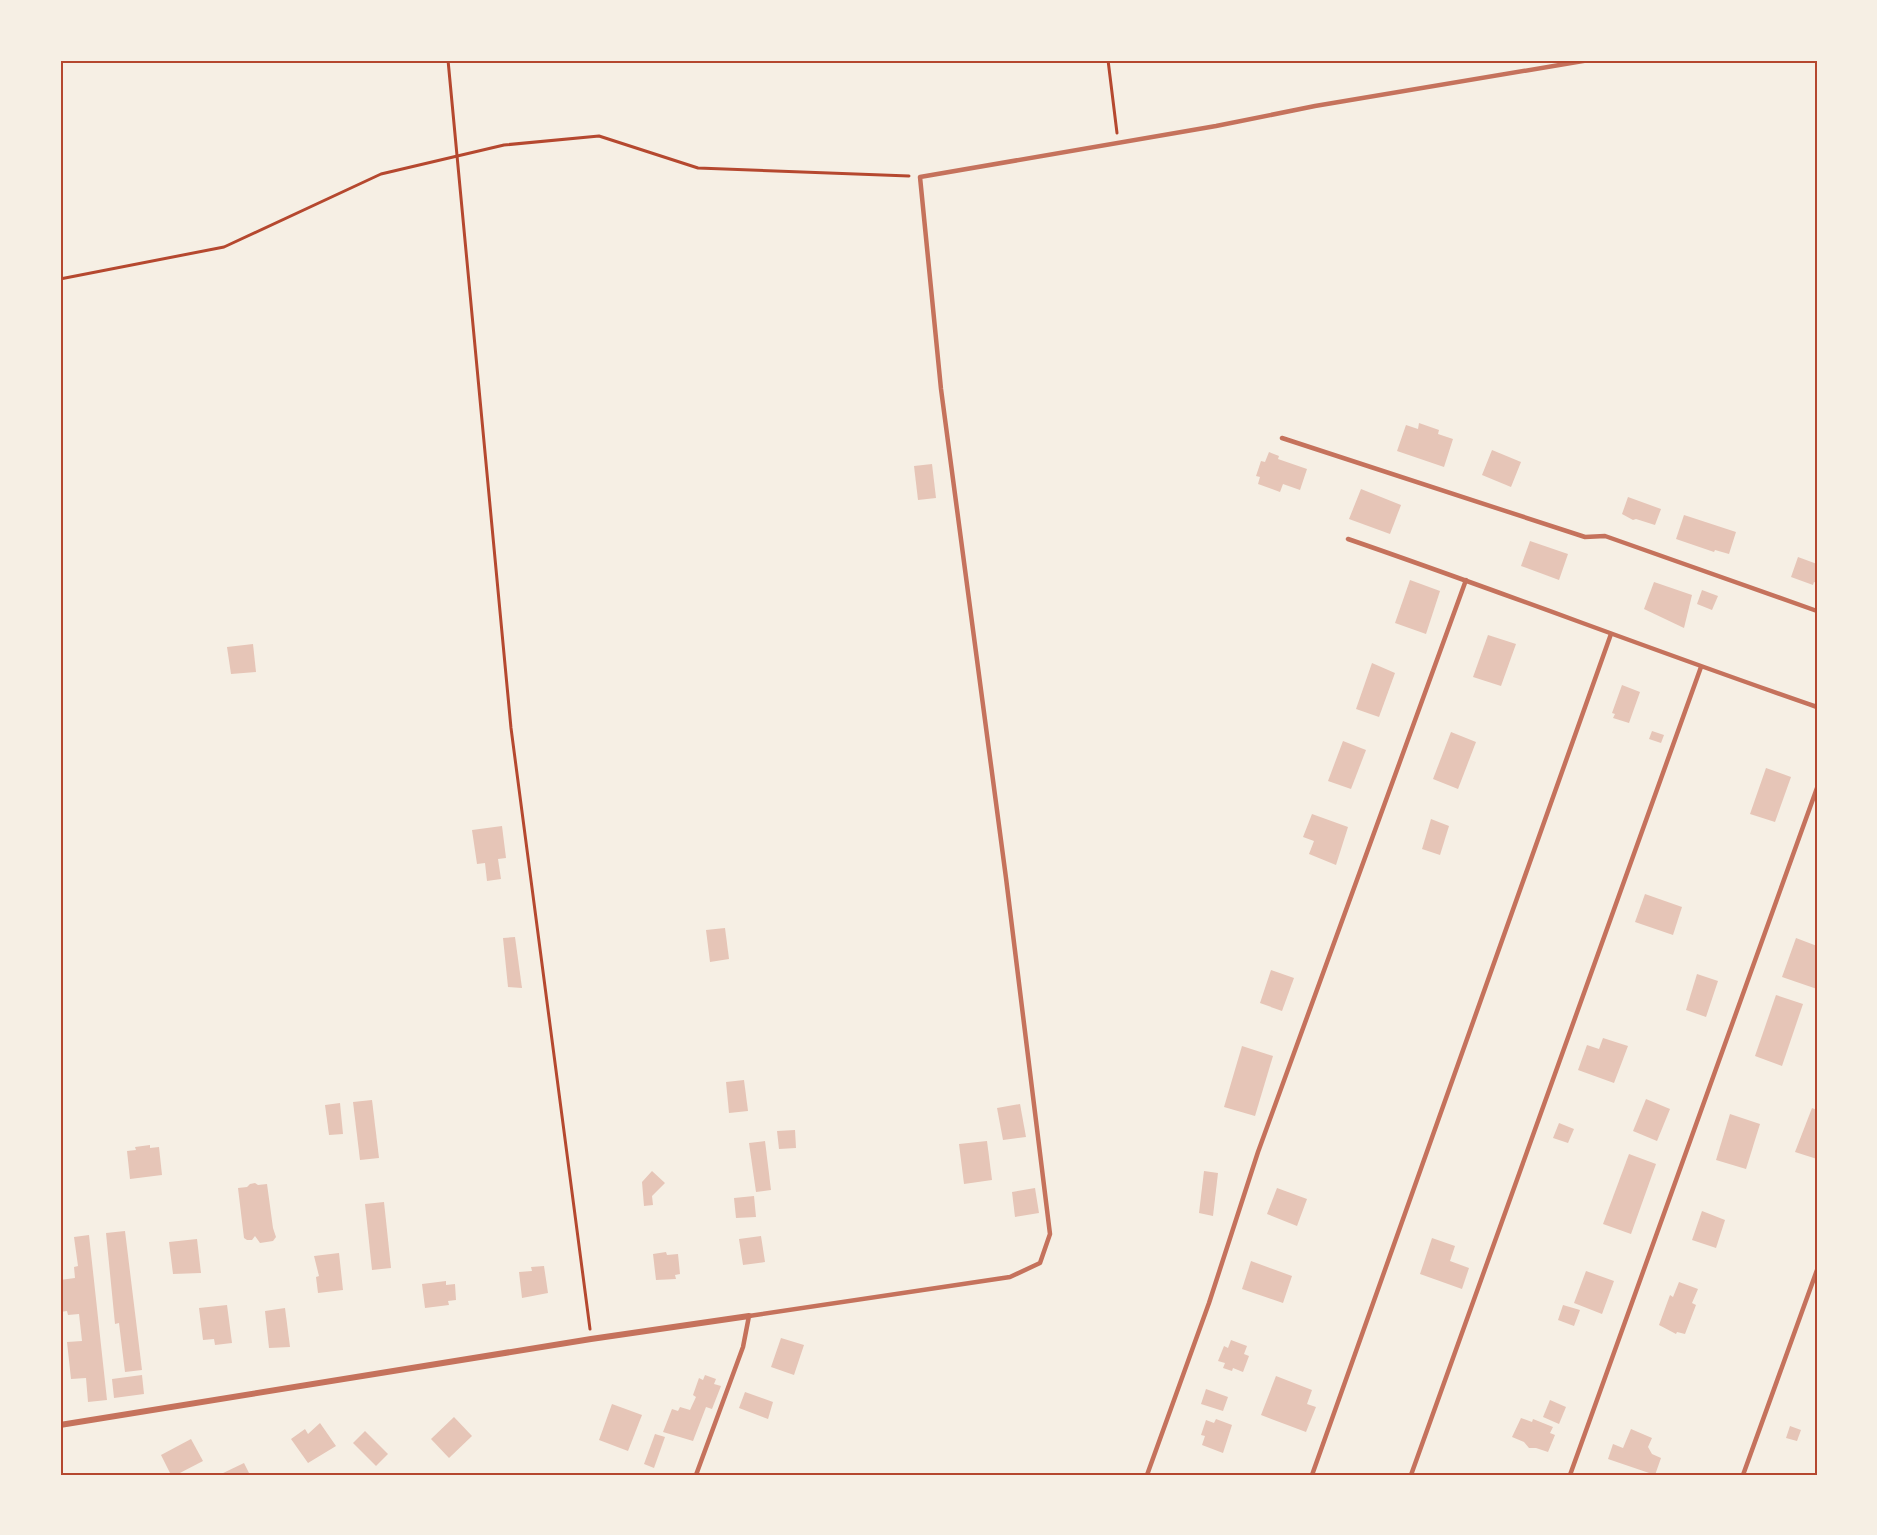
<svg xmlns="http://www.w3.org/2000/svg" width="1877" height="1535" viewBox="0 0 1877 1535" font-family="'Alegreya Sans',sans-serif">
<rect width="100%" height="100%" fill="#f6efe4"/>
<!-- building -->
<g fill="#e6c5b7">
<polygon points="1419,423 1439,430 1438,434 1453,439 1444,467 1397,451 1406,425 1418,429"/>
<polygon points="1492,450 1521,462 1511,487 1482,475"/>
<polygon points="1269,452 1279,456 1278,459 1307,469 1300,490 1283,484 1280,492 1258,484 1260,477 1256,476 1261,461 1265,462"/>
<polygon points="932,464 936,498 918,500 914,466"/>
<polygon points="1361,489 1401,505 1390,534 1349,519"/>
<polygon points="1628,497 1661,509 1655,525 1636,519 1633,520 1622,514"/>
<polygon points="1684,515 1736,532 1729,554 1715,550 1714,552 1676,539"/>
<polygon points="1530,541 1568,554 1559,580 1521,566"/>
<polygon points="1798,557 1817,564 1817,583 1814,582 1813,585 1791,577"/>
<polygon points="1410,580 1440,591 1426,634 1395,623"/>
<polygon points="1654,582 1692,595 1684,628 1644,609"/>
<polygon points="1702,590 1718,596 1712,610 1697,604"/>
<polygon points="1488,635 1516,644 1501,686 1473,677"/>
<polygon points="253,644 256,672 231,674 227,647"/>
<polygon points="1372,663 1395,673 1379,717 1356,709"/>
<polygon points="1622,685 1640,692 1629,723 1613,718 1615,714 1612,713"/>
<polygon points="1652,731 1664,735 1661,743 1649,739"/>
<polygon points="1451,732 1476,742 1458,789 1433,779"/>
<polygon points="1343,741 1366,750 1351,789 1328,781"/>
<polygon points="1766,768 1791,777 1775,822 1750,814"/>
<polygon points="1312,814 1348,827 1336,865 1309,854 1314,841 1303,837"/>
<polygon points="1431,819 1449,826 1440,855 1422,849"/>
<polygon points="502,826 506,858 498,859 501,879 487,881 485,863 477,864 472,830"/>
<polygon points="1645,894 1682,907 1673,935 1635,922"/>
<polygon points="725,928 729,959 710,962 706,930"/>
<polygon points="515,937 522,988 508,987 503,938"/>
<polygon points="1796,938 1817,946 1817,989 1782,977"/>
<polygon points="1271,970 1294,978 1282,1011 1260,1003"/>
<polygon points="1697,974 1718,981 1706,1017 1686,1010"/>
<polygon points="1776,995 1803,1004 1782,1066 1755,1056"/>
<polygon points="1603,1038 1628,1046 1614,1083 1578,1070 1587,1045 1599,1049"/>
<polygon points="1242,1046 1273,1056 1255,1116 1224,1107"/>
<polygon points="744,1080 748,1111 729,1113 726,1082"/>
<polygon points="1646,1099 1670,1109 1657,1141 1633,1131"/>
<polygon points="372,1100 379,1158 360,1160 353,1102"/>
<polygon points="340,1103 343,1134 329,1135 325,1105"/>
<polygon points="1020,1104 1026,1137 1003,1140 997,1108"/>
<polygon points="1812,1108 1817,1110 1817,1159 1795,1152"/>
<polygon points="1730,1114 1760,1124 1746,1169 1716,1160"/>
<polygon points="1559,1123 1574,1129 1568,1143 1553,1138"/>
<polygon points="795,1130 796,1148 779,1149 777,1131"/>
<polygon points="765,1141 771,1190 756,1192 749,1143"/>
<polygon points="987,1141 992,1180 964,1184 959,1144"/>
<polygon points="150,1145 150,1148 159,1147 162,1175 130,1179 127,1151 136,1150 135,1147"/>
<polygon points="1629,1154 1656,1164 1631,1234 1603,1224"/>
<polygon points="652,1171 665,1183 652,1196 653,1205 644,1206 642,1182"/>
<polygon points="1204,1171 1218,1173 1213,1216 1199,1213"/>
<polygon points="255,1183 258,1185 267,1184 273,1228 276,1237 273,1241 260,1243 255,1236 252,1240 247,1240 244,1238 238,1188 247,1187 250,1184"/>
<polygon points="1035,1188 1039,1213 1015,1217 1012,1192"/>
<polygon points="1277,1188 1307,1199 1297,1226 1267,1214"/>
<polygon points="754,1196 756,1217 736,1218 734,1198"/>
<polygon points="384,1202 391,1268 372,1270 365,1204"/>
<polygon points="1702,1211 1725,1220 1716,1248 1692,1240"/>
<polygon points="125,1231 142,1370 125,1372 119,1323 115,1324 106,1233"/>
<polygon points="89,1235 107,1400 88,1402 86,1378 71,1379 67,1342 82,1341 79,1314 68,1315 67,1311 60,1312 60,1280 75,1278 74,1267 78,1266 74,1237"/>
<polygon points="761,1236 765,1262 743,1265 739,1239"/>
<polygon points="1432,1238 1455,1246 1450,1261 1469,1268 1462,1289 1420,1274"/>
<polygon points="197,1239 201,1273 173,1274 169,1242"/>
<polygon points="666,1252 667,1255 678,1254 680,1274 675,1275 676,1279 656,1280 653,1254"/>
<polygon points="339,1253 343,1290 318,1293 316,1277 319,1276 314,1256"/>
<polygon points="1251,1261 1292,1276 1283,1303 1242,1289"/>
<polygon points="544,1266 548,1293 522,1298 519,1272 532,1271 531,1267"/>
<polygon points="1586,1271 1614,1281 1602,1314 1574,1303"/>
<polygon points="446,1281 446,1285 455,1284 456,1300 448,1301 449,1305 425,1308 422,1284"/>
<polygon points="1679,1282 1698,1289 1692,1303 1696,1305 1685,1334 1677,1332 1676,1334 1659,1325 1670,1295 1673,1297"/>
<polygon points="227,1305 232,1343 215,1345 214,1339 203,1340 199,1308"/>
<polygon points="1563,1305 1580,1310 1574,1326 1558,1320"/>
<polygon points="285,1308 290,1347 269,1348 265,1311"/>
<polygon points="781,1338 804,1345 794,1375 771,1367"/>
<polygon points="1231,1340 1247,1346 1244,1354 1249,1356 1243,1372 1233,1368 1232,1371 1223,1368 1225,1363 1218,1361 1224,1346 1228,1348"/>
<polygon points="142,1375 144,1394 114,1398 112,1379"/>
<polygon points="705,1375 716,1379 714,1384 721,1386 712,1409 706,1407 693,1441 663,1432 672,1409 678,1411 680,1407 690,1410 696,1397 693,1395 699,1378 703,1380"/>
<polygon points="1276,1376 1312,1390 1307,1404 1316,1407 1306,1432 1261,1415"/>
<polygon points="1206,1389 1228,1397 1223,1411 1201,1404"/>
<polygon points="745,1392 773,1402 768,1419 739,1408"/>
<polygon points="1550,1400 1566,1407 1559,1424 1543,1417"/>
<polygon points="612,1404 642,1415 628,1451 599,1440"/>
<polygon points="454,1417 472,1436 449,1458 431,1439"/>
<polygon points="1521,1418 1532,1422 1533,1419 1553,1427 1550,1433 1555,1435 1548,1452 1536,1448 1529,1448 1524,1442 1512,1437"/>
<polygon points="1216,1419 1232,1425 1223,1453 1202,1445 1205,1436 1201,1435 1206,1420 1214,1423"/>
<polygon points="320,1423 336,1446 308,1463 291,1439 305,1429 308,1434"/>
<polygon points="1790,1426 1801,1430 1797,1441 1786,1438"/>
<polygon points="1631,1429 1652,1438 1648,1447 1652,1454 1661,1458 1655,1475 1608,1459 1613,1444 1623,1448"/>
<polygon points="365,1431 388,1454 376,1466 353,1443"/>
<polygon points="655,1434 665,1437 654,1468 644,1464"/>
<polygon points="191,1439 203,1461 176,1475 171,1475 161,1455"/>
<polygon points="244,1463 250,1475 219,1475"/>
</g>
<g fill="none" stroke-linecap="round" stroke-linejoin="round">
<!-- path -->
<g stroke="#b5482f" stroke-width="3">
<polyline points="448,60 511,728 590,1329"/>
<polyline points="1108,60 1117,133"/>
<polyline points="60,279 224,247 381,174 504,145 599,136 698,168 909,176"/>
</g>
<!-- service -->
<g stroke="#c5725c" stroke-width="4.5">
<polyline points="1282,438 1585,537 1605,536 1817,611"/>
<path d="M1348,539c157,54 312,114 469,168"/>
<polyline points="696,1475 743,1347 749,1316 1010,1277 1040,1263 1050,1234 1006,878 941,389 920,177 1216,126 1315,106 1589,60"/>
<polyline points="1147,1475 1209,1303 1258,1152 1466,580"/>
<polyline points="1312,1475 1611,634"/>
<polyline points="1411,1475 1701,667"/>
<polyline points="1570,1475 1817,788"/>
<polyline points="1743,1475 1817,1270"/>
</g>
<!-- minor -->
<polyline stroke="#c5725c" stroke-width="6" points="60,1425 591,1339 749,1316"/>
</g>
<!-- border -->
<rect width="1877" height="1535" fill="none" stroke="#f6efe4" stroke-width="123"/>
<rect x="62" y="62" width="1754" height="1412" fill="none" stroke="#b5482f" stroke-width="2"/>
</svg>
